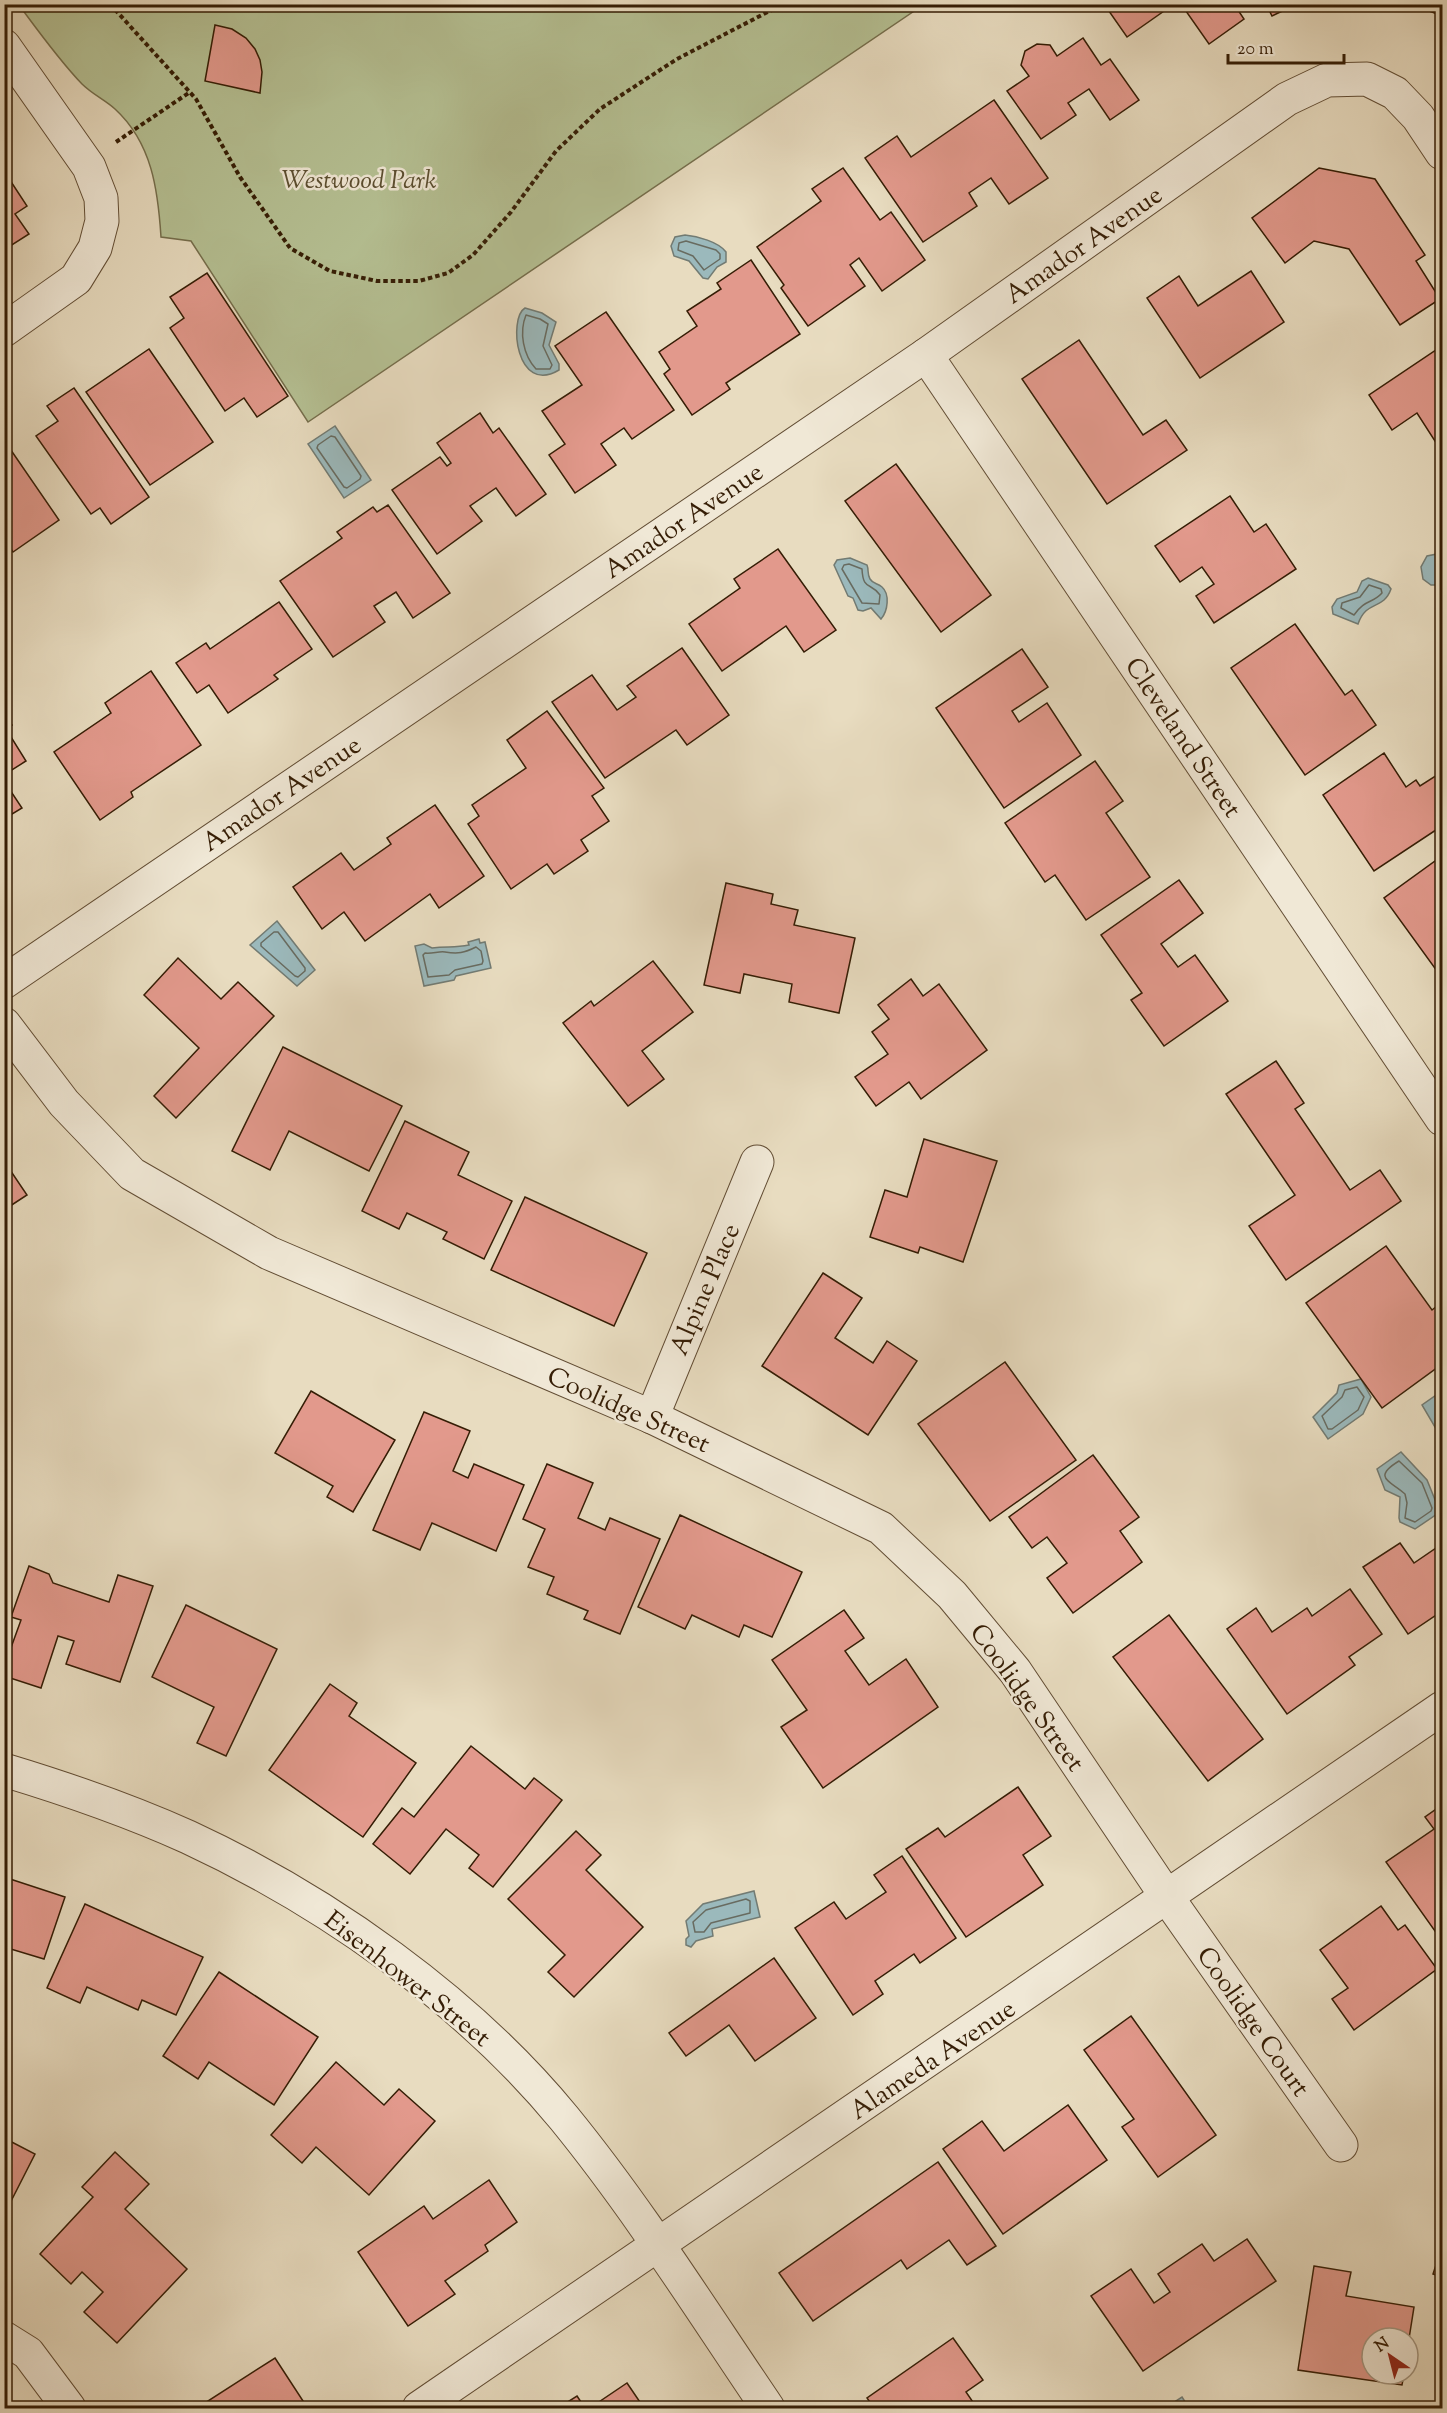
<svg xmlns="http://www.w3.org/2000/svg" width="1447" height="2413" viewBox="0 0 1447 2413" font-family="'Sorts Mill Goudy',serif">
<rect width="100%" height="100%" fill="#e8dcc0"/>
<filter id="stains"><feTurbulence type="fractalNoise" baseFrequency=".00333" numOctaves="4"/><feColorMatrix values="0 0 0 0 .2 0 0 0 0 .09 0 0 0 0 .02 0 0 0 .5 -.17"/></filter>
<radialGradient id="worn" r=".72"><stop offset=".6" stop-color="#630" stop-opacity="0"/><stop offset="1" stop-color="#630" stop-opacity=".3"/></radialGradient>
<!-- green -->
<path fill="#b5c093" stroke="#756e4c" stroke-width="1.5" d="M19,5h904l-615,417 -117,-181 -30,-4c-3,-47 -9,-94 -46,-128 -10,-9 -23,-15 -33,-25 -23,-24 -43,-52 -63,-79z"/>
<!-- water -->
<g fill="#9bb9bc" stroke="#727b73" stroke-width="1.5">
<path d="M685,235c12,1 34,7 41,17v10l-9,5 -9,12 -5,-1 -14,-17 -15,-5 -3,-10 4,-9z"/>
<path d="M525,308l17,5 14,9 -7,23 10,19v6c-43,26 -51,-52 -34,-62z"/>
<polygon points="335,426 371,480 344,498 308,444"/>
<polygon points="1442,553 1442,585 1431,585 1423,579 1421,567 1427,556"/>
<path d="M850,558l17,7c2,5 0,9 3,14 3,5 7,4 12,8 8,7 6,24 -1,32l-10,-11 -8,3 -5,-1 -5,-12 -5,-2 -14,-31 3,-5z"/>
<path d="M1368,578l20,7 3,4c-8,22 -24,10 -33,35l-25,-10 -1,-7 5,-8 20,-7 5,-11z"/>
<polygon points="277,921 315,970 297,986 250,945"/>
<path d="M479,939l1,4 5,-1 6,26 -35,8 -2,4 -30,6 -9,-40 9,-2 8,4c15,-2 22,0 37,-3l-1,-3z"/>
<polygon points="1361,1379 1371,1397 1363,1414 1328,1439 1313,1417 1337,1393 1339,1385"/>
<polygon points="1442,1391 1442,1439 1422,1405"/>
<polygon points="1401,1452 1427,1480 1440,1512 1415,1529 1400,1522 1399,1518 1400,1497 1385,1490 1377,1469"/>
<polygon points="754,1891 760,1917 712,1929 713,1936 696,1941 691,1947 686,1945 686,1939 689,1936 686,1921 703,1904"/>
<polygon points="1182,2397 1189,2408 1165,2408"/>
</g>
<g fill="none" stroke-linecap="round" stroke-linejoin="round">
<!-- shore -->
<g stroke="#686b60" stroke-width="1.5">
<polygon points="686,241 716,250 720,254 720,259 704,270 693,256 678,250 679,243"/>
<path d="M526,315l14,4 8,5 -5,22 9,19 -2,4h-14c-13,-14 -17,-37 -10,-54z"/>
<polygon points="331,436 335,437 361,476 360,479 347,488 344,487 317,448 318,445"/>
<path d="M849,564l13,5c1,22 9,13 18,26l-1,9 -17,-1 -20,-34 2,-4z"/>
<path d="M1369,585l12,4 1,4c-10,11 -17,6 -28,22l-13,-7 1,-5 18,-6z"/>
<polygon points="274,932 278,932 305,968 305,971 298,977 295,976 261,946 261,943"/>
<path d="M476,947l5,4 2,10 -1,3 -27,6 -6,5 -21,2 -5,-22 2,-2c7,1 14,-2 20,-1 13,2 19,1 31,-5z"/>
<polygon points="1357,1387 1364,1397 1358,1410 1332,1429 1328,1429 1322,1416 1342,1397 1345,1390"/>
<path d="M1399,1461l23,22 10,25 -1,3 -16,11 -10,-4 2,-15 -2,-9c-14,-13 -34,-16 -6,-33z"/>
<polygon points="746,1899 750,1901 750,1913 711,1923 704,1932 695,1932 693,1922 706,1910"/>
</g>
</g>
<!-- building -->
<g fill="#e2998c" stroke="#351d05" stroke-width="1.5">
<polygon points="1104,4 1174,4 1127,37"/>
<polygon points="1181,4 1234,4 1244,19 1209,44"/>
<polygon points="1266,4 1297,4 1272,16"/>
<polygon points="1411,4 1442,4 1442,16"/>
<polygon points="215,25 232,29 246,38 255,49 260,60 262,72 260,93 205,81"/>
<polygon points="1083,38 1101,65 1110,59 1139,100 1110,120 1089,89 1068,103 1076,115 1041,139 1007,91 1029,76 1021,65 1025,51 1037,44 1050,45 1057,56"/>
<polygon points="994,100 1048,178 1009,204 991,178 969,193 977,206 923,242 865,158 897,136 911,157"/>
<polygon points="843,168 880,220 891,212 925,260 882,291 859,258 850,265 865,286 808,326 781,288 784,285 757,247 821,201 812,189"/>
<polygon points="1319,168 1375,179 1425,255 1416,261 1440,299 1400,325 1349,249 1314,241 1285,263 1252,218"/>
<polygon points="4,171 27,206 15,214 29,234 4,250"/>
<polygon points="751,260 800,334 726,383 730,389 692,415 664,374 670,369 659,352 697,326 687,311 721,289 717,283"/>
<polygon points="1251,271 1284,322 1200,378 1147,298 1179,276 1198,306"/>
<polygon points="207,273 288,396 257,417 244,398 225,411 170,328 184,318 170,297"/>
<polygon points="606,312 674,410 632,439 624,428 601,444 616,465 575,493 549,455 565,444 542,411 582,385 555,346"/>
<polygon points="1079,340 1143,435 1166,420 1187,450 1107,504 1022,379"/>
<polygon points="1442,346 1442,452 1417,413 1392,430 1369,395"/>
<polygon points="149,349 213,442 150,485 86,392"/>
<polygon points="74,388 149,497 111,524 100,508 91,514 36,436 58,421 47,406"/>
<polygon points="480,413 493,433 499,428 546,494 516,516 496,488 470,506 482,521 437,554 392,490 440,457 447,466 451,463 437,443"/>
<polygon points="4,440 59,520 13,552 4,539"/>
<polygon points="896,464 991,595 941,632 845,501"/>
<polygon points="1230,496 1254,532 1266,524 1296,569 1214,623 1196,596 1214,584 1202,567 1180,582 1155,546"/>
<polygon points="388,505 450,593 413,618 396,592 374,606 385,622 333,657 280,581 342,538 337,532 373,507 377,512"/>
<polygon points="778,549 836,630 804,652 786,626 722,671 689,624 740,588 734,579"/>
<polygon points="279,602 312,649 274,675 278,679 228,713 209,685 197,693 176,663 206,643 210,649"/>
<polygon points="1295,624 1345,695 1352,690 1376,725 1305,775 1231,668"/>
<polygon points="682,648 729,715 687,745 676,730 605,778 552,702 592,675 617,710 636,697 627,686"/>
<polygon points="1022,649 1048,687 1012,711 1019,722 1047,703 1081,755 1004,808 936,708"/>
<polygon points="151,671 201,745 131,792 133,797 100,820 54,752 111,713 105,703"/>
<polygon points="547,711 604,788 592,796 609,821 581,840 588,851 554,874 547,864 511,889 468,824 479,816 472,805 526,768 507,740"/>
<polygon points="4,714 12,725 6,729 26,761 4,775"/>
<polygon points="1384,753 1406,787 1416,780 1420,786 1437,775 1442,784 1442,826 1374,871 1323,795"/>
<polygon points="1095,761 1123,801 1106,813 1150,877 1086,920 1055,875 1045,882 1005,823"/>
<polygon points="4,781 22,808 4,819"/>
<polygon points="435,805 484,876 439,908 430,894 365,941 344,912 322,929 293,887 341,853 354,870 391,844 387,838"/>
<polygon points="1442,856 1442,978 1384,898"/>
<polygon points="1179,880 1203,913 1161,944 1178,967 1195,955 1228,1001 1164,1046 1131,1000 1142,993 1101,935"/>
<polygon points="726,883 773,894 771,904 798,910 794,925 855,938 839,1013 789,1002 792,984 744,974 740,993 704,985"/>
<polygon points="178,958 221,999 238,982 274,1016 176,1118 154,1096 199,1048 144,995"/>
<polygon points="653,961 693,1012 642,1051 664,1079 628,1106 563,1023 591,1001 594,1006"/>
<polygon points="911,979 923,996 939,984 987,1050 921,1099 909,1082 876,1106 855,1077 888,1054 872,1032 889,1019 878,1005"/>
<polygon points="283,1047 402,1106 369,1171 289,1131 270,1170 232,1151"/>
<polygon points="1276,1061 1304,1103 1295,1109 1350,1190 1380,1170 1401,1201 1286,1280 1249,1226 1295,1195 1226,1094"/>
<polygon points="405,1121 469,1152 458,1175 512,1201 484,1259 443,1239 447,1232 407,1213 399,1229 362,1211"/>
<polygon points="924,1139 997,1161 963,1262 920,1247 918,1253 870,1237 885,1190 907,1197"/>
<polygon points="4,1161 27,1195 4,1210"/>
<polygon points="525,1197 647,1253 614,1326 491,1270"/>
<polygon points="1386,1246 1432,1310 1442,1302 1442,1364 1382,1408 1306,1303"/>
<polygon points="823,1273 862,1298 835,1338 873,1363 887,1341 917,1361 868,1435 762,1366"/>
<polygon points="1005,1362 1076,1460 990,1521 918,1424"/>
<polygon points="311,1391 395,1440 353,1512 327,1497 333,1486 275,1453"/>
<polygon points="424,1412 470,1431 453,1471 468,1478 474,1464 524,1485 496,1551 432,1523 420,1550 373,1530"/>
<polygon points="1093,1455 1139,1517 1120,1531 1142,1562 1073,1613 1047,1578 1067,1563 1047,1537 1032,1548 1009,1517"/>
<polygon points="547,1464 593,1483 578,1518 605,1530 610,1518 660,1539 620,1634 584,1619 588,1611 547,1594 554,1577 528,1567 545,1529 523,1519"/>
<polygon points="680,1515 802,1572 772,1637 744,1625 739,1637 692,1615 685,1629 638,1607"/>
<polygon points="1400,1543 1414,1563 1442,1544 1442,1611 1408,1634 1363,1567"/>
<polygon points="29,1566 49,1574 53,1583 109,1602 118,1575 153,1586 120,1682 66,1664 74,1641 58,1636 41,1688 4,1676 4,1667 21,1620 11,1617"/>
<polygon points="1350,1589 1382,1634 1349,1657 1355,1665 1287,1714 1227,1629 1256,1608 1272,1632 1307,1608 1312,1616"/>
<polygon points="186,1605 277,1649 226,1756 197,1743 214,1707 152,1677"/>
<polygon points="844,1610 864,1638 845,1651 869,1685 906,1659 938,1707 823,1788 781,1727 807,1710 772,1660"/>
<polygon points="1169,1615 1263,1739 1208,1781 1113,1657"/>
<polygon points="330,1684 357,1703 349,1716 416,1763 363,1837 269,1770"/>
<polygon points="471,1746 525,1789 534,1778 562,1800 493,1887 469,1868 479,1855 446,1829 410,1874 373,1844 402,1808 414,1817"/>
<polygon points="1018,1787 1051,1836 1023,1855 1043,1885 966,1937 906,1849 938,1828 945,1837"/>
<polygon points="1442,1805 1442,1941 1386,1862 1434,1829 1425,1817"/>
<polygon points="576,1831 601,1855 586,1870 643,1927 574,1997 548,1972 565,1955 508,1899"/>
<polygon points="902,1856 956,1938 920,1963 914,1954 875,1981 883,1994 853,2015 795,1928 834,1902 846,1919 886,1892 874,1875"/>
<polygon points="4,1877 65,1897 44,1959 4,1947"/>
<polygon points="85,1904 203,1957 176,2015 142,2000 138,2010 87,1987 80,2003 47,1988"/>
<polygon points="1381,1906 1398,1930 1405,1925 1437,1969 1354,2030 1332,1999 1348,1988 1320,1950"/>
<polygon points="774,1958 816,2018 755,2061 729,2025 686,2056 669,2033"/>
<polygon points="219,1972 318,2037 274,2105 209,2062 198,2079 163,2056"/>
<polygon points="1131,2016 1216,2135 1158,2177 1122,2127 1134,2119 1084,2050"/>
<polygon points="336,2062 384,2105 399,2089 435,2121 369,2195 316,2147 302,2163 271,2135"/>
<polygon points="1068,2105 1107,2160 1003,2234 943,2149 982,2121 1004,2151"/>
<polygon points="4,2138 35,2154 4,2215"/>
<polygon points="115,2152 149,2184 125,2209 187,2269 117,2343 84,2312 103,2292 82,2272 71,2284 40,2254 93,2197 82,2187"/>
<polygon points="938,2162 996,2246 967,2265 949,2240 907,2269 901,2260 813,2321 779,2273"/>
<polygon points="489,2180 517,2222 485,2245 488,2251 445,2281 455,2294 408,2326 358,2252 424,2206 433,2219"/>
<polygon points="1247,2239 1276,2281 1143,2371 1091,2296 1131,2269 1154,2303 1170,2292 1158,2274 1202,2244 1214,2261"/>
<polygon points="1442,2247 1442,2277 1433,2274"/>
<polygon points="1314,2266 1351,2272 1346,2296 1414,2307 1408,2345 1408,2338 1372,2338 1372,2374 1404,2374 1402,2385 1298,2370"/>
<polygon points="953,2338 983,2380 966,2392 977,2408 874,2408 867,2398"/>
<polygon points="275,2358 305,2404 298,2408 197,2408"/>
<polygon points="627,2383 644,2408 590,2408"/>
<polygon points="577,2396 585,2408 558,2408"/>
</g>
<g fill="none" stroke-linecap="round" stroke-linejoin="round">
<defs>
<g id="minor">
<polyline points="4,46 89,167 101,198 102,221 95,248 76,279 4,330"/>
<polyline points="926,355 1442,1119"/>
<polyline points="4,982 926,355 1287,99 1327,80 1367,79 1395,93 1418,117 1442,153"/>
<polyline points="4,1024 64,1103 132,1174 269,1253 652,1417 881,1528 952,1595 1015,1671 1167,1897 1341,2145"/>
<polyline points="652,1417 757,1162"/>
<path d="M4,1770c63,19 124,40 184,67 138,64 279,163 376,281 75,92 138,193 204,290"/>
<polyline points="4,2338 28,2353 69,2408"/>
<polyline points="419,2408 1442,1708"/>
</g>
</defs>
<!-- minor casing -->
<use href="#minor" stroke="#624d34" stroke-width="35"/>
<!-- path -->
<g stroke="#351d05" stroke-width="4" stroke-dasharray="4.5 3" stroke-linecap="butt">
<polyline points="110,4 196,99 240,177 290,248 330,271 377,281 419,281 448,273 473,255 511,212 556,151 600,109 677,59 783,4"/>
<polyline points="116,142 190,92"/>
</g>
<!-- minor -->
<use href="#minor" stroke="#f0e8d6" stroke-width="33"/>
</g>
<g text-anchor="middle" stroke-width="5" stroke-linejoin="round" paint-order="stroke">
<!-- park labels -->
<g font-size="26" font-style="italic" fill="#5b4e30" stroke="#f0e8d6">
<text x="359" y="188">Westwood Park</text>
</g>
<!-- street labels -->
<g font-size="26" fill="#351d05" stroke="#f0e8d6">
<text transform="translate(1083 244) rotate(-35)" y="9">Amador Avenue</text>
<text transform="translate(683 520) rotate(-34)" y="9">Amador Avenue</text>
<text transform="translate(1184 737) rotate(56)" y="9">Cleveland Street</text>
<text transform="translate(281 793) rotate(-34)" y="9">Amador Avenue</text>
<text transform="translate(704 1289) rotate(-67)" y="9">Alpine Place</text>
<text transform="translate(629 1409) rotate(24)" y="9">Coolidge Street</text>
<text transform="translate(1028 1697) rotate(54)" y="9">Coolidge Street</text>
<text transform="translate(408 1978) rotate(38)" y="9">Eisenhower Street</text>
<text transform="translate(1254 2021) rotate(55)" y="9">Coolidge Court</text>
<text transform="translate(932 2059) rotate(-34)" y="9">Alameda Avenue</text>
</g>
</g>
<!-- margin -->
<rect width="1447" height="2413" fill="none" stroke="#e8dcc0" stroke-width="24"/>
<rect x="6" y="6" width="1435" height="2401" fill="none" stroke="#351d05" stroke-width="3"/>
<rect x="12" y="12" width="1423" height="2389" fill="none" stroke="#351d05" stroke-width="1.5"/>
<!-- north arrow -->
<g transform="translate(1390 2356) rotate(325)"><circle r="28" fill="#f0e8d6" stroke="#a59782" stroke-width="1.5"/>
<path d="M0-4.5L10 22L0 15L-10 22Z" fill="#8f2418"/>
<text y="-9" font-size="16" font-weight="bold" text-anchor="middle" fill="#351d05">N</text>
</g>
<!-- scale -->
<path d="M1228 54v9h116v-9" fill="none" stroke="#351d05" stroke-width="3"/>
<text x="1237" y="54" font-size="18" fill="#351d05" stroke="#f0e8d6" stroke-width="4.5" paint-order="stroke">20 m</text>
<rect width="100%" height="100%" filter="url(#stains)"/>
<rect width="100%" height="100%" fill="url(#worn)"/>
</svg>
